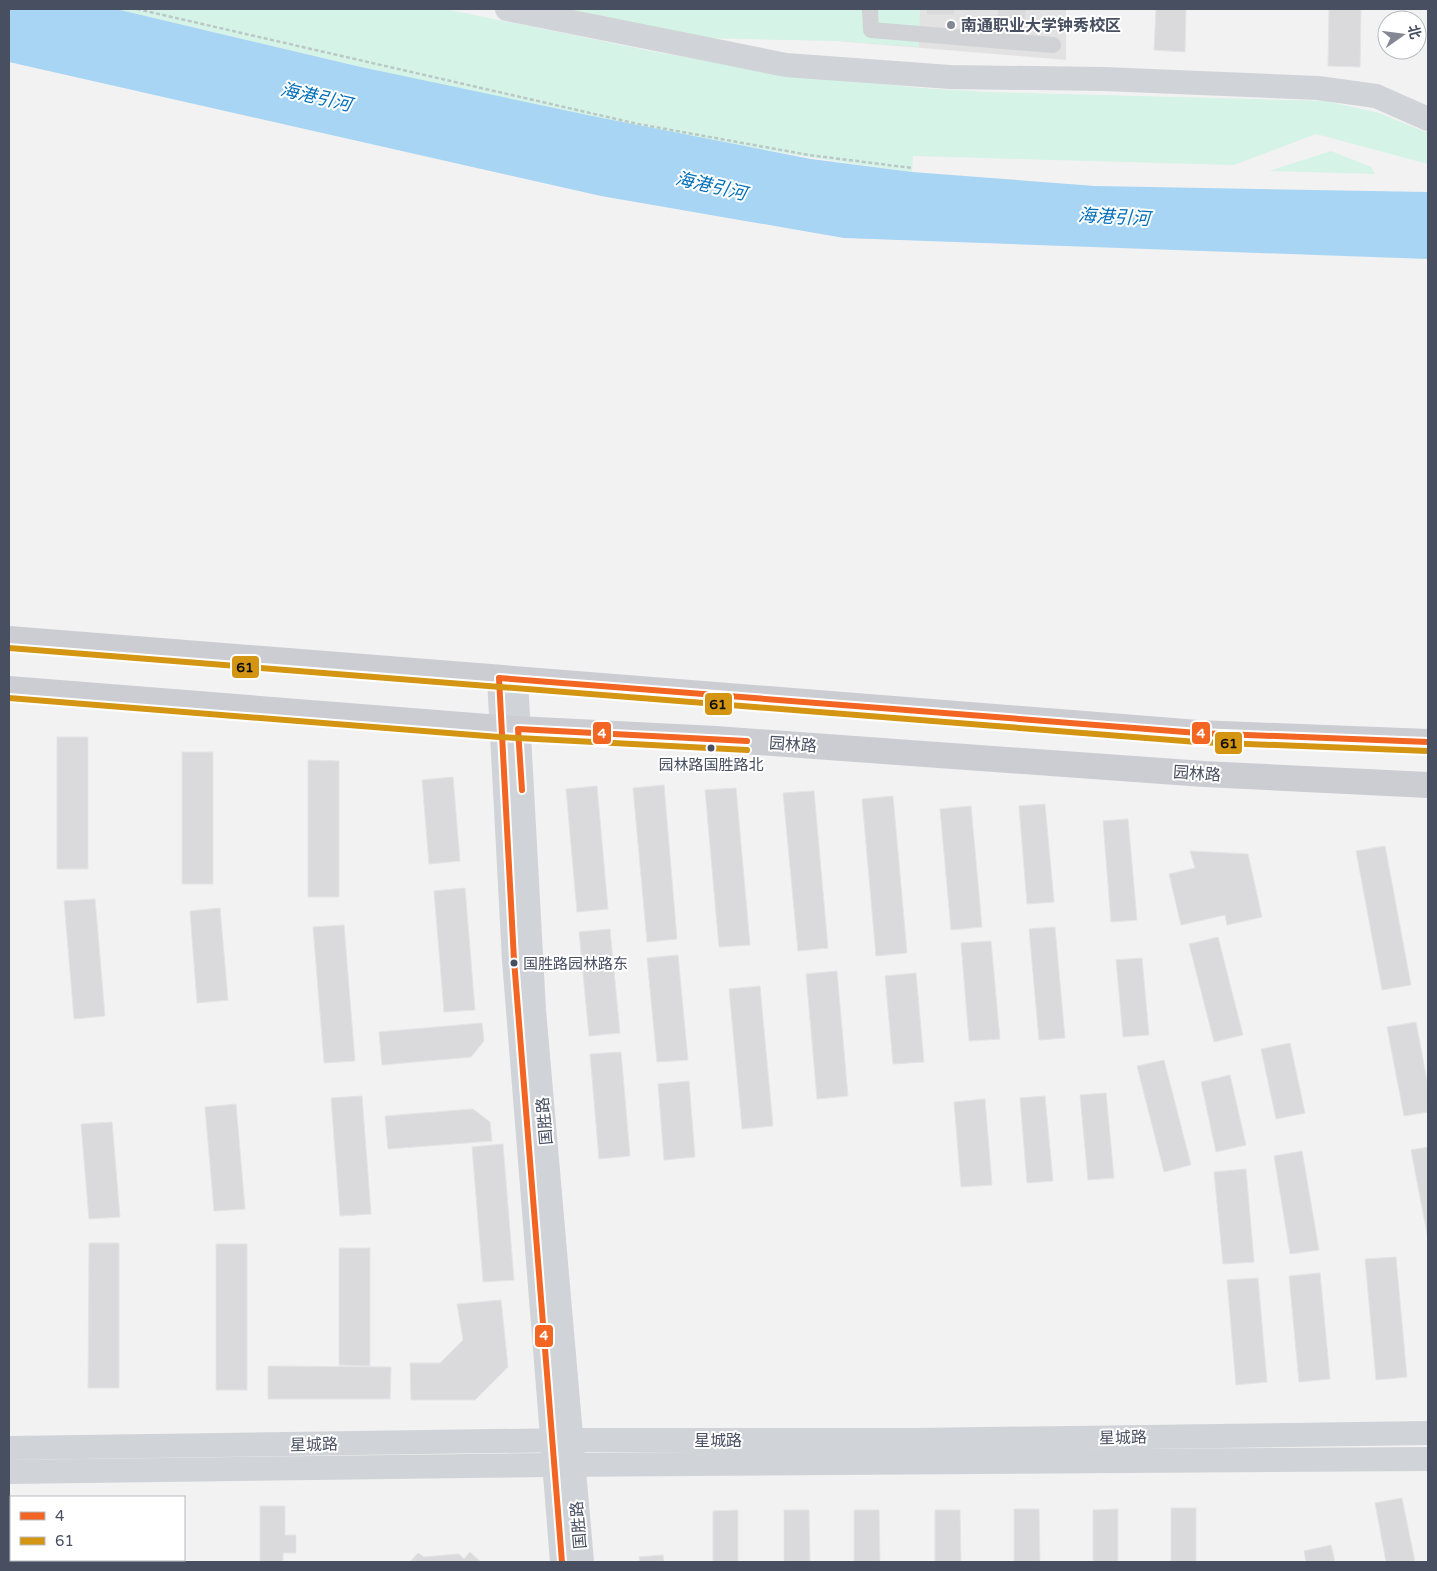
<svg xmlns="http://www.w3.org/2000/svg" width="1437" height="1571" viewBox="0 0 1437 1571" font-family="'Varela Round','Noto Sans SC',sans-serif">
<rect width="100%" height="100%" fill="#f3f2f2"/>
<!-- education -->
<polygon fill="#e3e2e3" points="836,9 1066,9 1066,60 838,41"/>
<!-- green -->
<g fill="#d5f3e6">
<path d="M116,9h329l206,42 123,22 147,15 67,4 338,9 53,12 49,20v31l-112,-30 -82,31 -321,-9 -1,16c-268,-35 -533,-101 -796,-163z"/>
<polygon points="554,9 920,9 919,47 838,41 697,38"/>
<polygon points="1331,151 1371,167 1375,174 1269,171"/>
</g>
<!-- water -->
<polygon fill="#a7d5f3" points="9,9 116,9 361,67 597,117 811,159 912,172 1095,186 1428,192 1428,259 844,238 601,196 9,62"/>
<!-- building -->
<g fill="#dadadd" stroke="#e4e4e5">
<rect x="926" y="9" width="29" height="6"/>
<polygon points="997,9 1026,9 1026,23 997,24"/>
<polygon points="1156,9 1186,9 1185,52 1154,50"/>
<polygon points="1329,9 1361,9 1360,67 1328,66"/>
<rect x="57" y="737" width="31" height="132"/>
<rect x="182" y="752" width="31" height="132"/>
<polygon points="308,760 339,761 339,897 308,897"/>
<polygon points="453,777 460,861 429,864 422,780"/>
<polygon points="664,785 677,939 647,942 633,788"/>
<polygon points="597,786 608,909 577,912 566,789"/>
<polygon points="736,788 750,945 719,947 705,790"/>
<polygon points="814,791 828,948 798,951 783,793"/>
<polygon points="893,796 907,953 876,956 862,799"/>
<polygon points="1045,804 1054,902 1027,904 1019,806"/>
<polygon points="971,806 982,927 951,930 940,809"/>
<polygon points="1128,819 1137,920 1111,922 1103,821"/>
<polygon points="1385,846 1411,985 1382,990 1356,851"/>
<polygon points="1190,851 1248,854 1262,917 1227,925 1225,915 1181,925 1169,874 1195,868"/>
<polygon points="465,888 475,1010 444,1012 434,891"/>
<polygon points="95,899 105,1016 74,1019 64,901"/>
<polygon points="220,908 228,1000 197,1003 190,911"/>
<polygon points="344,925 355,1061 324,1063 313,927"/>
<polygon points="1055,927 1065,1038 1039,1040 1029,929"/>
<polygon points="610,929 620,1033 589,1036 579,932"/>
<polygon points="1218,937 1243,1035 1214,1042 1189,944"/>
<polygon points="991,941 1000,1039 969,1041 961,943"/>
<polygon points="678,955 688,1060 657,1062 647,958"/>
<polygon points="1142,958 1149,1035 1123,1037 1116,960"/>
<polygon points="837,971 848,1096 817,1099 806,974"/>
<polygon points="916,973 924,1062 893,1064 885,976"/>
<polygon points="760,986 773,1126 742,1129 729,989"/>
<polygon points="1416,1022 1428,1086 1428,1112 1404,1116 1387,1027"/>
<polygon points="482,1023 484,1041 471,1057 382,1065 379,1032"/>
<polygon points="1290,1043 1305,1113 1276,1119 1261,1049"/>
<polygon points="621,1052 630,1156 599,1159 590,1054"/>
<polygon points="1164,1060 1191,1165 1164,1172 1137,1066"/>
<polygon points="1230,1075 1246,1145 1216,1152 1201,1082"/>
<polygon points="689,1081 695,1157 664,1160 658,1084"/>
<polygon points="1106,1093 1114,1178 1088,1180 1080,1095"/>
<polygon points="362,1096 371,1214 340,1216 331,1098"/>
<polygon points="1045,1096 1053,1181 1027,1183 1020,1098"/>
<polygon points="985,1099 992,1185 961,1187 954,1102"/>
<polygon points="236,1104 245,1209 214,1211 205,1107"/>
<polygon points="473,1109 490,1122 492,1141 388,1149 385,1116"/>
<polygon points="112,1122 120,1217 89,1219 81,1124"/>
<polygon points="503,1144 514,1280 483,1282 472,1147"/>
<polygon points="1428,1147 1428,1239 1411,1150"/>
<polygon points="1302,1151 1319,1250 1290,1254 1274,1156"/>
<polygon points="1246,1169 1254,1262 1223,1264 1214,1172"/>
<polygon points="89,1243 119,1243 119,1388 88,1388"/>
<rect x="216" y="1244" width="31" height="146"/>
<polygon points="339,1248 370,1248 370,1366 339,1365"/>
<polygon points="1396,1257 1407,1377 1376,1380 1365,1259"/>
<polygon points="1320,1273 1330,1379 1299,1382 1289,1276"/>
<polygon points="1258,1278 1267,1382 1236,1385 1227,1280"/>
<polygon points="501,1300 508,1367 475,1400 411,1400 410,1363 440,1363 463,1340 457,1304"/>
<polygon points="268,1366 391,1367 390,1399 268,1399"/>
<polygon points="1402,1498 1415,1562 1386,1562 1375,1503"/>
<polygon points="260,1506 285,1506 285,1535 296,1535 296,1553 283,1553 283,1562 260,1562"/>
<rect x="1171" y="1508" width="25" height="54"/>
<polygon points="1014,1509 1039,1509 1040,1562 1014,1562"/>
<polygon points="1118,1509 1118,1562 1093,1562 1093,1510"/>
<polygon points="738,1510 738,1562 713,1562 713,1511"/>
<polygon points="784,1510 809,1510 810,1562 784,1562"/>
<polygon points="854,1510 879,1510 880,1562 854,1562"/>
<polygon points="935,1510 960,1510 961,1562 935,1562"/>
<rect x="9" y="1521" width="2" height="21"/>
<polygon points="1331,1545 1335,1562 1306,1562 1304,1551"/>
<polygon points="470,1552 481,1562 410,1562 418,1553 424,1557 459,1554 464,1559"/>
<polygon points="663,1555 664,1562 640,1562 639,1557"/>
<rect x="113" y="1560" width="25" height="2"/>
</g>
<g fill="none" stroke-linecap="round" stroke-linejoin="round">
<!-- path -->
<polyline stroke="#bbc8c7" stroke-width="2.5" stroke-dasharray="4 2.5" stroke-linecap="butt" points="137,9 638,124 809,155 912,168"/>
<!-- street -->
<polyline stroke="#d0d2d6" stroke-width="16" points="870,9 871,30 1053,45"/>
<!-- secondary -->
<g stroke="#d0d3d7" stroke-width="24">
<polyline points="507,9 786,65 950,77 1104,79 1318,88 1376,96 1428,119"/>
<polyline points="499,678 514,960 562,1562"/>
<polyline points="516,680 534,1010 582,1562"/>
<polyline points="9,1448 570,1440 917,1440 1428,1433"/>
<polyline points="9,1472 553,1465 1428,1459"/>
</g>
<!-- primary -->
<g stroke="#cbcdd3" stroke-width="26">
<polyline points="9,639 1198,733 1428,742"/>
<polyline points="9,689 500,728 716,739 1204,774 1428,785"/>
</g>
<defs>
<g id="bus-1">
<polyline points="522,790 518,729 747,741"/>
<polyline points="562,1562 514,960 499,678 1198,733 1428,742"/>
</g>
<g id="bus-2">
<polyline points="9,648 1197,742 1428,751"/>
<polyline points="9,698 499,737 747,750"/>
</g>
</defs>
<!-- bus-1 casing -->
<use href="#bus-1" stroke="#fff" stroke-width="10"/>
<!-- bus-2 casing -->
<use href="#bus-2" stroke="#fff" stroke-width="10"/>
<!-- bus-1 -->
<use href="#bus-1" stroke="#f26522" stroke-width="6"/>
<!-- bus-2 -->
<use href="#bus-2" stroke="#d49513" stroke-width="6"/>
</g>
<!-- markers -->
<circle fill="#838894" stroke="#fff" stroke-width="2" cx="951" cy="25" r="5"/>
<g fill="#474f61" stroke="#fff" stroke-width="2">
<circle cx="711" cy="748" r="4.5"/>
<circle cx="514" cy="963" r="4.5"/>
</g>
<g text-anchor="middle" stroke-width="4" stroke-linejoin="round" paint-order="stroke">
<!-- bus labels -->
<g font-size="15" fill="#474f61" stroke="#fff">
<text x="711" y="770">园林路国胜路北</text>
<text x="523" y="969" text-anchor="start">国胜路园林路东</text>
</g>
<!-- poi labels -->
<g font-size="16" font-weight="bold" fill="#474f61" stroke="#fff" text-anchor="start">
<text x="961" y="31">南通职业大学钟秀校区</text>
</g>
<!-- street labels -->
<g font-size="16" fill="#474f61" stroke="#fff">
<text transform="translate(793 744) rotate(4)" y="6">园林路</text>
<text transform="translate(1197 773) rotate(4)" y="6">园林路</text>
<text transform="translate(544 1121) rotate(-95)" y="6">国胜路</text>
<text transform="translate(1123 1437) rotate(-1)" y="6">星城路</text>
<text x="718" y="1446">星城路</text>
<text transform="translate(314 1444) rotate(-1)" y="6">星城路</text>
<text transform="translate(578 1525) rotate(-95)" y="6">国胜路</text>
</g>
<!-- water labels -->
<g font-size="18" font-style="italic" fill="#006fba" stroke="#fff">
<text transform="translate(316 97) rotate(13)" y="6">海港引河</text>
<text transform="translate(711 186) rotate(13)" y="6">海港引河</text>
<text transform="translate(1114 217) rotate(3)" y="6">海港引河</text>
</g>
</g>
<g stroke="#fff" stroke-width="2">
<rect x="231" y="655" width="29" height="24" rx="5" fill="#d49513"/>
<rect x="704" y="692" width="29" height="24" rx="5" fill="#d49513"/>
<rect x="1191" y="721" width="20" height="24" rx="5" fill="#f26522"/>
<rect x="592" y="721" width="20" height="24" rx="5" fill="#f26522"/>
<rect x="1214" y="731" width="29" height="24" rx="5" fill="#d49513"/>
<rect x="534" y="1324" width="20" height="24" rx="5" fill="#f26522"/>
</g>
<g font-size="14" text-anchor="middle" font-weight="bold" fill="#fff">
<text x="1201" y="738">4</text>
<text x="602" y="738">4</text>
<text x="544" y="1340">4</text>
</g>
<g font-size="14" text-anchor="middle" font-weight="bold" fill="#111">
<text x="245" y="672">61</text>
<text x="718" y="709">61</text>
<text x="1229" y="748">61</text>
</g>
<!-- border -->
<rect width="1437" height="1571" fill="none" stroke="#474f61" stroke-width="20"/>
<!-- legend -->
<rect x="10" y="1496" width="175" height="65" fill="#ffffff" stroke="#b5b9c0"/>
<rect x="20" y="1512" width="25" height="8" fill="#f26522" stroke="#b5b9c0"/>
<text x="55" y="1521" font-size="15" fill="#474f61">4</text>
<rect x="20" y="1537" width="25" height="8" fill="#d49513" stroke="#b5b9c0"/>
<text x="55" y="1546" font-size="15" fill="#474f61">61</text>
<!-- north arrow -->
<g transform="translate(1402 35) rotate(76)"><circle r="24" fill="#ffffff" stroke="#b5b9c0"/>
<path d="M0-4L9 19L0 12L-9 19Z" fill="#838894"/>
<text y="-8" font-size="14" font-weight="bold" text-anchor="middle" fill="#474f61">北</text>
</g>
</svg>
